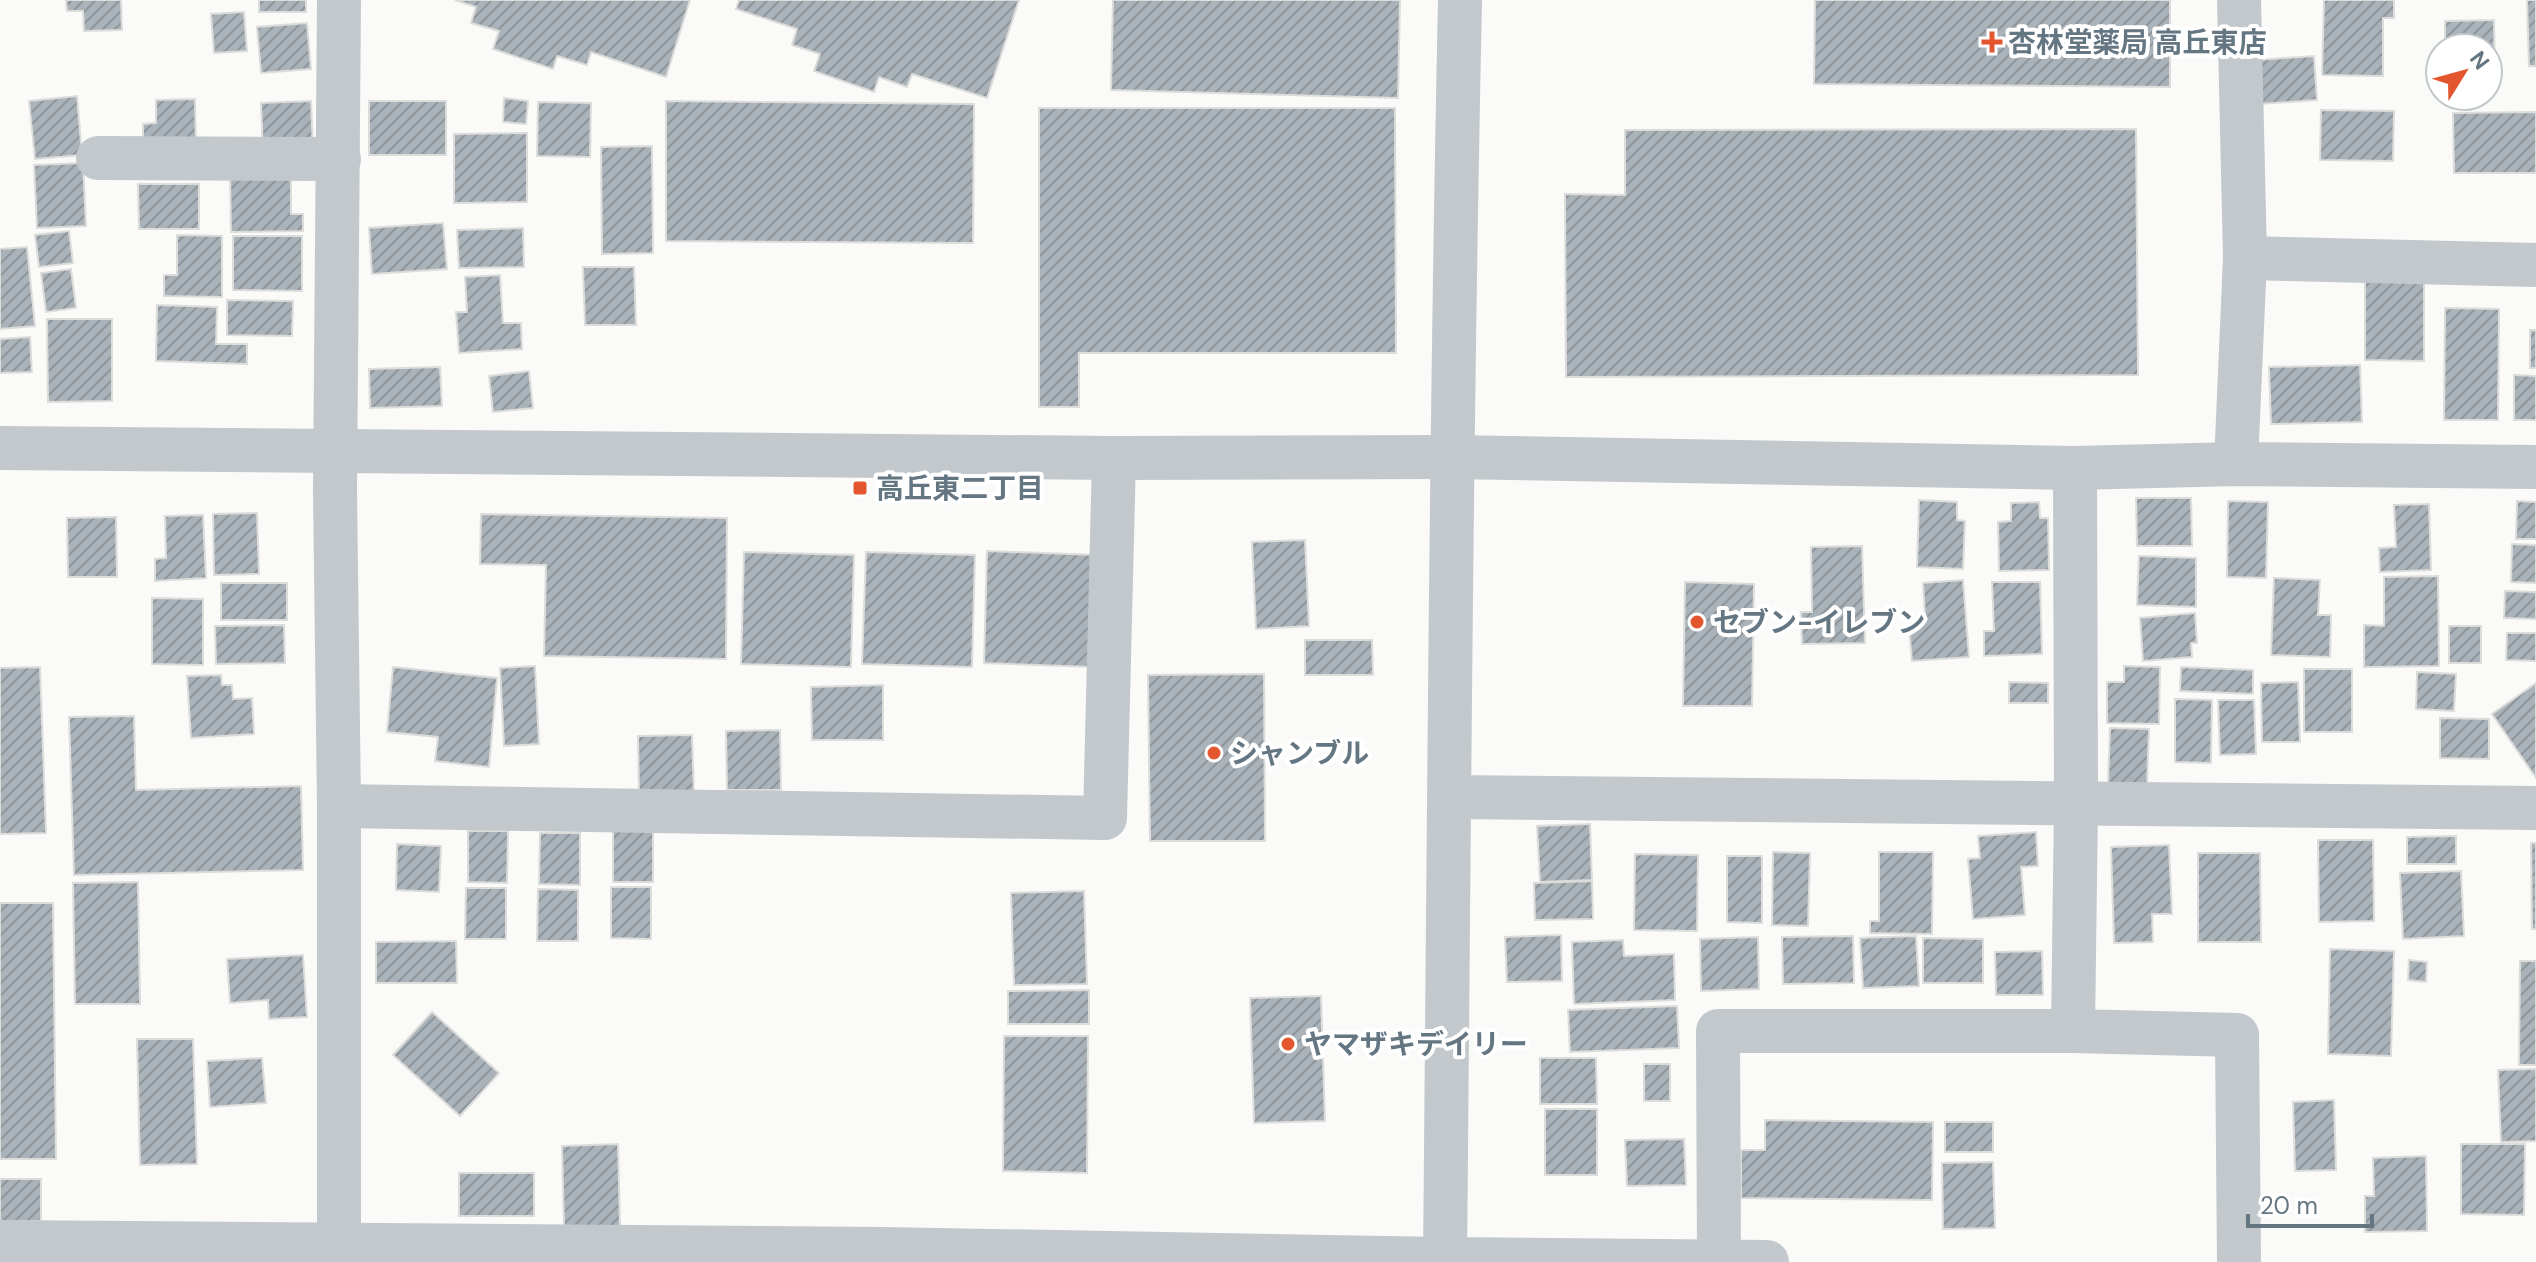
<svg xmlns="http://www.w3.org/2000/svg" width="2536" height="1262" viewBox="0 0 2536 1262" font-family="'DM Sans','Noto Sans JP',sans-serif">
<defs>
<pattern id="building-hatch" width="6" height="6" patternUnits="userSpaceOnUse" patternTransform="scale(2)"><rect width="6" height="6" fill="#aab3b9"/><path d="M-1 1l2-2M0 6l6-6M5 7l2-2" fill="none" stroke="#8e969c"/></pattern>
</defs>
<rect width="100%" height="100%" fill="#fafaf8"/>
<!-- building -->
<g fill="url(#building-hatch)" stroke="#dcdcda" stroke-width="2">
<polygon points="66,0 121,0 122,30 84,31 83,11 67,11"/>
<rect x="259" y="0" width="47" height="12"/>
<polygon points="455,0 690,0 666,77 591,52 587,65 557,56 553,69 493,49 499,31 471,23 476,7"/>
<polygon points="739,0 1019,0 987,98 912,74 907,87 879,77 874,92 814,71 820,54 792,45 797,29 736,9"/>
<polygon points="1113,0 1400,0 1398,98 1111,90"/>
<polygon points="1815,0 2170,0 2170,87 1814,84"/>
<polygon points="2324,0 2394,0 2394,18 2383,18 2383,76 2322,75"/>
<polygon points="2527,0 2536,0 2536,66 2529,66"/>
<polygon points="244,12 247,51 214,53 211,14"/>
<polygon points="2494,20 2495,86 2488,86 2488,48 2445,48 2445,21"/>
<polygon points="307,23 311,69 261,73 257,27"/>
<polygon points="2314,56 2317,100 2260,104 2257,60"/>
<polygon points="77,96 82,155 35,159 29,101"/>
<polygon points="504,98 528,101 526,124 503,122"/>
<polygon points="195,99 196,146 143,147 143,124 156,123 156,100"/>
<polygon points="311,101 313,151 263,153 261,103"/>
<rect x="369" y="101" width="77" height="54"/>
<polygon points="666,101 974,104 973,243 666,241"/>
<polygon points="538,102 591,103 590,157 537,156"/>
<polygon points="1039,108 1395,108 1396,353 1079,353 1079,407 1039,407"/>
<polygon points="2321,110 2394,111 2393,161 2320,160"/>
<polygon points="2536,112 2536,173 2454,173 2453,113"/>
<polygon points="2136,129 2138,375 1566,377 1565,194 1625,195 1625,130"/>
<polygon points="527,133 527,202 454,203 454,134"/>
<polygon points="652,146 653,253 602,254 601,147"/>
<polygon points="83,163 86,226 37,228 34,165"/>
<polygon points="291,175 291,214 303,214 303,231 231,232 230,176"/>
<polygon points="138,184 199,184 199,229 139,229"/>
<polygon points="443,223 447,269 372,274 369,228"/>
<polygon points="523,228 524,267 459,268 457,230"/>
<polygon points="69,231 73,263 39,267 35,235"/>
<polygon points="177,235 222,236 222,297 164,296 164,275 177,275"/>
<polygon points="233,236 302,236 302,291 233,290"/>
<polygon points="27,247 35,326 0,329 0,249"/>
<polygon points="583,267 634,267 636,325 585,325"/>
<polygon points="71,269 76,308 46,312 41,273"/>
<polygon points="500,275 503,323 521,323 522,349 459,353 456,312 467,312 465,277"/>
<polygon points="2365,277 2424,278 2424,361 2365,360"/>
<polygon points="227,300 293,301 292,336 227,335"/>
<polygon points="157,305 217,307 216,344 247,344 247,364 156,361"/>
<polygon points="2445,308 2499,309 2498,420 2444,420"/>
<polygon points="47,319 112,319 112,401 48,402"/>
<rect x="2530" y="330" width="6" height="38"/>
<polygon points="30,337 32,372 0,373 0,339"/>
<polygon points="2360,365 2362,422 2271,424 2269,367"/>
<polygon points="440,367 442,406 370,408 369,369"/>
<polygon points="529,371 533,408 493,412 489,376"/>
<polygon points="2514,375 2536,376 2536,420 2514,420"/>
<polygon points="2136,498 2191,498 2192,546 2137,546"/>
<polygon points="1919,500 1957,502 1957,520 1965,521 1963,569 1917,567"/>
<polygon points="2228,501 2268,502 2266,578 2227,577"/>
<polygon points="2517,501 2536,502 2536,539 2516,539"/>
<polygon points="2039,502 2040,518 2048,518 2049,570 1999,571 1998,522 2011,521 2011,503"/>
<polygon points="2429,504 2431,570 2380,572 2379,548 2396,547 2394,505"/>
<polygon points="257,513 259,574 214,575 213,514"/>
<polygon points="481,514 727,518 726,659 544,656 546,565 480,564"/>
<polygon points="203,515 206,578 155,581 155,559 166,558 165,516"/>
<polygon points="116,517 117,577 68,577 67,518"/>
<polygon points="1305,540 1309,626 1256,629 1252,542"/>
<polygon points="2512,544 2536,545 2536,583 2511,582"/>
<polygon points="1862,546 1865,643 1802,644 1801,612 1812,612 1811,547"/>
<polygon points="987,551 1096,555 1093,667 984,663"/>
<polygon points="744,552 854,555 851,667 741,664"/>
<polygon points="866,552 975,555 972,667 862,664"/>
<polygon points="2139,556 2196,558 2196,607 2137,605"/>
<polygon points="2438,576 2439,666 2364,667 2364,625 2384,626 2384,577"/>
<polygon points="2274,578 2320,580 2318,615 2331,615 2330,657 2271,655"/>
<polygon points="1963,580 1969,657 1912,661 1908,617 1925,616 1923,583"/>
<polygon points="1685,582 1754,584 1752,706 1683,706"/>
<polygon points="1992,582 2040,582 2042,654 1984,656 1984,631 1994,631"/>
<rect x="221" y="583" width="66" height="37"/>
<polygon points="2505,591 2536,592 2536,619 2504,618"/>
<polygon points="152,598 203,599 203,665 152,664"/>
<polygon points="2195,613 2197,643 2191,643 2192,657 2143,661 2140,618"/>
<polygon points="284,625 285,663 216,664 215,626"/>
<rect x="2449" y="626" width="32" height="37"/>
<polygon points="2507,633 2536,633 2536,661 2506,660"/>
<polygon points="1305,640 1372,640 1373,675 1305,675"/>
<polygon points="535,666 539,744 504,746 500,668"/>
<polygon points="2124,666 2160,667 2159,724 2107,723 2107,682 2124,682"/>
<polygon points="40,667 46,833 0,834 0,668"/>
<polygon points="393,667 497,678 489,767 435,761 438,737 387,732"/>
<polygon points="2181,667 2253,670 2253,694 2180,691"/>
<rect x="2304" y="669" width="48" height="63"/>
<polygon points="2417,672 2456,674 2454,711 2416,709"/>
<polygon points="1264,674 1265,841 1150,841 1148,675"/>
<polygon points="221,675 222,685 232,685 233,699 252,698 254,734 191,738 187,676"/>
<polygon points="2009,682 2048,683 2048,703 2009,703"/>
<polygon points="2298,682 2300,742 2262,742 2261,683"/>
<polygon points="2536,683 2536,778 2492,714"/>
<polygon points="883,685 883,740 812,740 811,687"/>
<polygon points="2175,699 2212,700 2211,763 2175,762"/>
<polygon points="2218,700 2254,700 2256,754 2220,755"/>
<polygon points="134,716 136,790 301,786 303,870 74,875 69,717"/>
<polygon points="2440,718 2489,719 2489,759 2440,758"/>
<polygon points="2110,728 2149,729 2147,785 2108,784"/>
<polygon points="780,730 781,790 727,790 726,731"/>
<polygon points="692,735 694,794 639,795 638,736"/>
<polygon points="1590,824 1592,880 1540,882 1537,826"/>
<rect x="613" y="830" width="40" height="52"/>
<polygon points="468,831 508,831 507,883 468,882"/>
<polygon points="2036,832 2038,866 2021,867 2025,915 1973,919 1968,859 1980,858 1978,836"/>
<polygon points="540,833 580,833 580,885 539,884"/>
<polygon points="2456,836 2456,864 2407,864 2407,837"/>
<polygon points="2318,840 2373,840 2374,921 2319,922"/>
<polygon points="2531,843 2536,843 2536,929 2532,929"/>
<polygon points="397,844 441,846 439,892 396,890"/>
<polygon points="2169,845 2172,914 2152,914 2153,942 2114,943 2111,847"/>
<polygon points="1773,852 1810,853 1808,926 1772,925"/>
<polygon points="1879,852 1933,852 1932,934 1870,933 1870,921 1879,921"/>
<polygon points="2198,853 2260,853 2261,942 2198,942"/>
<polygon points="1635,854 1698,855 1697,931 1634,930"/>
<polygon points="1727,856 1762,856 1762,923 1727,922"/>
<polygon points="2461,871 2464,936 2403,939 2400,873"/>
<polygon points="1592,881 1593,919 1535,920 1534,883"/>
<polygon points="138,882 140,1004 75,1004 73,883"/>
<polygon points="611,887 651,887 651,939 611,938"/>
<polygon points="466,888 506,888 506,939 465,939"/>
<polygon points="538,889 578,890 578,941 537,941"/>
<polygon points="1084,891 1087,984 1014,985 1011,893"/>
<polygon points="0,903 53,903 56,1159 0,1159"/>
<polygon points="1561,935 1562,981 1507,982 1505,937"/>
<polygon points="1853,936 1854,983 1783,984 1782,937"/>
<polygon points="1916,936 1919,986 1863,988 1860,938"/>
<polygon points="1758,937 1759,989 1701,991 1700,939"/>
<polygon points="1923,938 1983,939 1983,983 1923,983"/>
<polygon points="1623,940 1624,956 1674,954 1675,1000 1574,1004 1572,942"/>
<polygon points="456,941 457,983 376,983 376,942"/>
<polygon points="2330,949 2394,951 2391,1056 2328,1054"/>
<polygon points="2042,951 2043,995 1996,995 1995,952"/>
<polygon points="303,955 307,1017 269,1019 268,1000 230,1003 227,959"/>
<polygon points="2409,960 2427,962 2426,982 2408,980"/>
<polygon points="2520,961 2536,961 2536,1065 2519,1065"/>
<polygon points="1089,990 1089,1024 1008,1024 1008,991"/>
<polygon points="1321,996 1325,1121 1254,1123 1250,998"/>
<polygon points="1677,1006 1679,1048 1570,1052 1568,1010"/>
<polygon points="432,1012 499,1073 460,1116 393,1055"/>
<polygon points="1004,1036 1088,1036 1087,1173 1003,1171"/>
<polygon points="137,1039 193,1039 197,1164 140,1165"/>
<polygon points="262,1058 266,1103 210,1107 207,1061"/>
<polygon points="1540,1058 1596,1058 1597,1104 1540,1104"/>
<rect x="1644" y="1064" width="26" height="37"/>
<polygon points="2536,1069 2536,1141 2501,1142 2498,1070"/>
<polygon points="2334,1100 2336,1170 2295,1171 2293,1102"/>
<rect x="1545" y="1109" width="52" height="66"/>
<polygon points="1765,1120 1933,1122 1932,1200 1741,1198 1741,1150 1765,1150"/>
<rect x="1945" y="1122" width="48" height="30"/>
<polygon points="1684,1139 1686,1185 1627,1186 1625,1140"/>
<polygon points="618,1144 620,1226 564,1227 562,1146"/>
<polygon points="2461,1144 2525,1144 2524,1215 2461,1214"/>
<polygon points="2426,1156 2427,1231 2365,1232 2365,1196 2374,1196 2373,1158"/>
<polygon points="1993,1162 1995,1228 1943,1229 1942,1163"/>
<rect x="459" y="1173" width="75" height="43"/>
<rect x="0" y="1179" width="41" height="42"/>
</g>
<g fill="none" stroke-linecap="round" stroke-linejoin="round">
<!-- minor -->
<g stroke="#c3c8cc" stroke-width="44">
<polyline points="98,158 339,159"/>
<polyline points="2245,258 2536,265"/>
<polyline points="0,448 1114,458 1451,457 2075,468 2236,464 2536,467"/>
<polyline points="2236,464 2245,258 2239,0"/>
<polyline points="2075,468 2076,803 2073,1031 2237,1035 2239,1262"/>
<polyline points="1451,797 2536,808"/>
<polyline points="339,806 1105,818 1114,458"/>
<polyline points="0,1242 884,1249 1445,1259 1767,1262"/>
<polyline points="339,1243 339,806 335,490 339,0"/>
<polyline points="1719,1261 1718,1031 2073,1031"/>
<path d="M1445,1262c4,-421 6,-841 15,-1262"/>
</g>
</g>
<!-- markers -->
<g fill="#e4572e" stroke="#fff" stroke-width="3">
<path d="M1988 30h8v8h8v8h-8v8h-8v-8h-8v-8h8z"/>
<rect x="852" y="480" width="16" height="16" rx="4"/>
<circle cx="1697" cy="622" r="8"/>
<circle cx="1214" cy="753" r="8"/>
<circle cx="1288" cy="1044" r="8"/>
</g>
<g text-anchor="middle" stroke-width="8" stroke-linejoin="round" paint-order="stroke">
<!-- poi labels -->
<g font-size="28" font-weight="bold" fill="#657683" stroke="#fff" text-anchor="start">
<text x="2008" y="52">杏林堂薬局 高丘東店</text>
<text x="876" y="498">高丘東二丁目</text>
<text x="1713" y="632">セブン-イレブン</text>
<text x="1230" y="763">シャンブル</text>
<text x="1304" y="1054">ヤマザキデイリー</text>
</g>
</g>
<!-- north arrow -->
<g transform="translate(2464 72) rotate(53)"><circle r="38" fill="#ffffff" stroke="#c1c8cd" stroke-width="2"/>
<path d="M0-6L14 30L0 20L-14 30Z" fill="#e4572e"/>
<text y="-12" font-size="22" font-weight="bold" text-anchor="middle" fill="#657683">N</text>
</g>
<!-- scale -->
<path d="M2248 1214v12h124v-12" fill="none" stroke="#657683" stroke-width="4"/>
<text x="2260" y="1214" font-size="24" fill="#657683" stroke="#ffffff" stroke-width="6" paint-order="stroke">20 m</text>
</svg>
